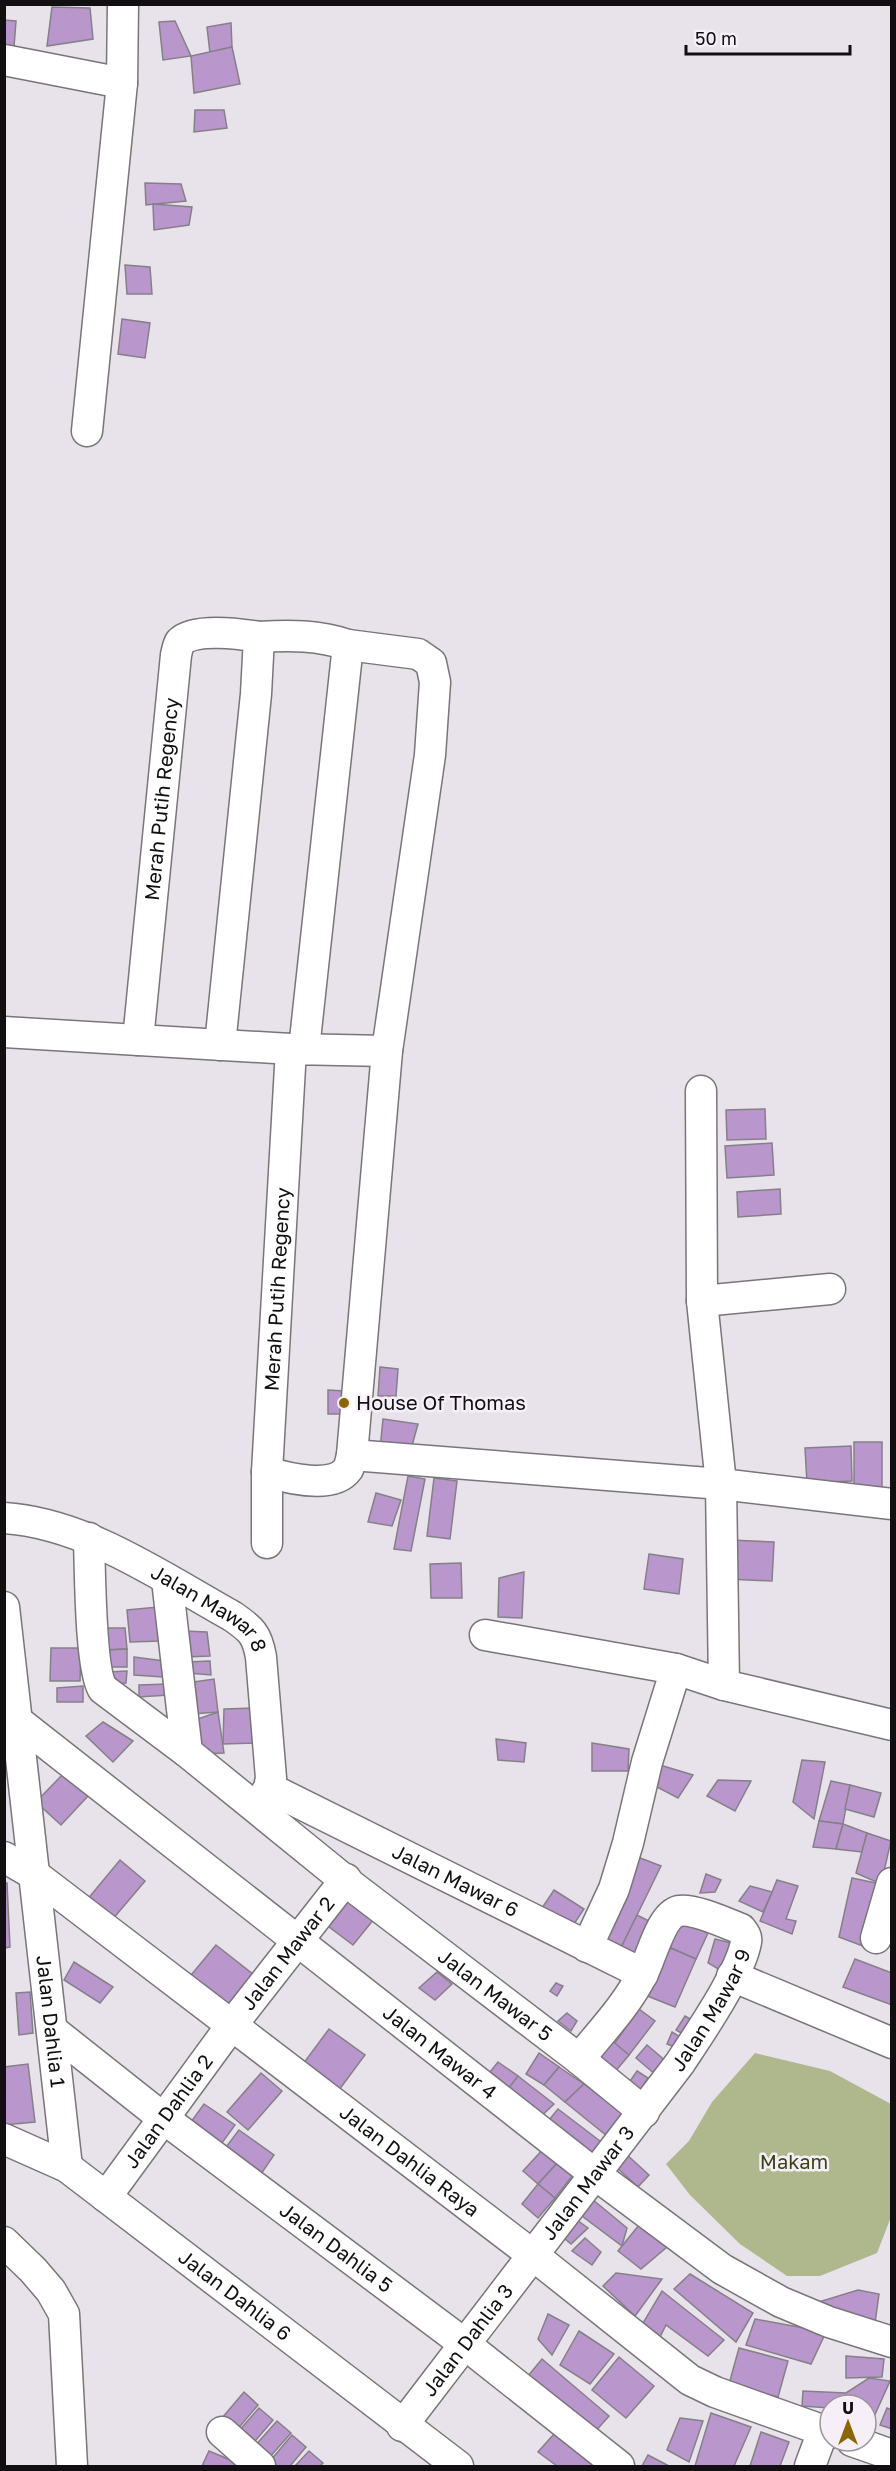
<svg xmlns="http://www.w3.org/2000/svg" width="896" height="2471" viewBox="0 0 896 2471" font-family="'Golos Text',sans-serif">
<rect width="100%" height="100%" fill="#e8e2ea"/>
<!-- green -->
<polygon fill="#afb88d" points="755,2053 830,2071 891,2104 891,2217 877,2253 820,2276 787,2276 740,2244 690,2195 666,2164 689,2141 712,2102"/>
<!-- building -->
<g fill="#b996cc" stroke="#858088" stroke-width="1.5">
<polygon points="52,7 90,8 93,39 47,46"/>
<polygon points="4,20 16,21 13,60 4,58"/>
<polygon points="175,21 191,56 163,60 159,22"/>
<polygon points="231,23 232,47 210,53 207,27"/>
<polygon points="232,47 240,84 194,93 191,56"/>
<polygon points="195,110 224,110 227,128 194,132"/>
<polygon points="145,183 181,184 186,201 146,205"/>
<polygon points="153,204 192,207 189,225 154,230"/>
<polygon points="125,265 150,267 152,294 127,294"/>
<polygon points="122,319 150,323 145,358 118,354"/>
<polygon points="765,1109 766,1139 727,1140 726,1110"/>
<polygon points="772,1143 774,1175 727,1178 725,1146"/>
<polygon points="780,1189 781,1214 738,1217 737,1192"/>
<polygon points="380,1367 398,1369 396,1396 378,1396"/>
<polygon points="328,1390 362,1392 359,1414 328,1414"/>
<polygon points="383,1419 418,1424 410,1453 380,1449"/>
<polygon points="854,1442 882,1442 882,1487 854,1488"/>
<polygon points="851,1446 852,1481 807,1483 805,1448"/>
<polygon points="408,1476 425,1479 411,1551 394,1549"/>
<polygon points="434,1478 457,1481 450,1539 427,1536"/>
<polygon points="376,1493 401,1500 392,1526 368,1522"/>
<polygon points="730,1540 774,1542 772,1581 728,1579"/>
<polygon points="649,1554 683,1559 679,1594 644,1589"/>
<polygon points="461,1563 462,1598 431,1598 430,1564"/>
<polygon points="524,1572 522,1618 498,1617 499,1578"/>
<polygon points="158,1607 161,1641 130,1642 127,1610"/>
<polygon points="106,1628 125,1628 127,1649 107,1650"/>
<polygon points="183,1631 207,1632 210,1656 185,1657"/>
<polygon points="51,1648 81,1648 80,1681 50,1681"/>
<polygon points="127,1649 127,1667 107,1667 107,1650"/>
<polygon points="134,1657 164,1661 163,1677 134,1675"/>
<polygon points="210,1661 211,1675 188,1673 187,1662"/>
<polygon points="127,1671 126,1683 110,1684 108,1672"/>
<polygon points="214,1679 218,1712 192,1714 187,1683"/>
<polygon points="168,1684 168,1695 139,1697 139,1685"/>
<polygon points="83,1686 83,1702 57,1702 57,1688"/>
<polygon points="255,1708 256,1743 223,1744 224,1709"/>
<polygon points="218,1712 224,1753 199,1754 195,1720"/>
<polygon points="103,1722 133,1741 113,1762 86,1736"/>
<polygon points="496,1739 526,1743 524,1762 498,1760"/>
<polygon points="592,1743 629,1749 628,1771 592,1771"/>
<polygon points="802,1760 825,1762 814,1819 793,1802"/>
<polygon points="660,1765 693,1775 678,1798 653,1785"/>
<polygon points="64,1773 88,1796 61,1825 36,1802"/>
<polygon points="718,1780 751,1781 735,1811 707,1796"/>
<polygon points="831,1781 850,1785 843,1824 819,1821"/>
<polygon points="850,1785 881,1793 874,1817 845,1809"/>
<polygon points="819,1821 843,1824 836,1849 813,1847"/>
<polygon points="843,1824 867,1833 862,1852 836,1849"/>
<polygon points="867,1833 891,1841 881,1884 856,1873"/>
<polygon points="635,1856 661,1866 617,1956 597,1948"/>
<polygon points="120,1860 145,1881 112,1920 87,1900"/>
<polygon points="706,1874 721,1880 715,1892 700,1893"/>
<polygon points="852,1878 881,1884 868,1948 839,1937"/>
<polygon points="777,1880 798,1886 786,1919 796,1921 792,1934 760,1921"/>
<polygon points="4,1883 7,1883 10,1947 4,1948"/>
<polygon points="750,1886 772,1892 763,1912 739,1901"/>
<polygon points="554,1890 584,1909 572,1927 542,1908"/>
<polygon points="345,1896 374,1919 353,1945 324,1923"/>
<polygon points="637,1915 651,1922 633,1962 617,1956"/>
<polygon points="675,1920 708,1933 696,1959 666,1946"/>
<polygon points="715,1939 731,1943 720,1970 708,1963"/>
<polygon points="216,1945 258,1978 230,2014 187,1980"/>
<polygon points="666,1946 696,1959 675,2007 645,1995"/>
<polygon points="855,1959 892,1973 892,2005 843,1987"/>
<polygon points="74,1962 113,1987 100,2003 64,1980"/>
<polygon points="437,1972 452,1984 435,2000 419,1988"/>
<polygon points="556,1983 563,1986 557,1996 550,1991"/>
<polygon points="30,1992 33,2033 19,2035 16,1993"/>
<polygon points="639,2009 655,2021 629,2055 614,2044"/>
<polygon points="567,2013 577,2021 571,2031 558,2021"/>
<polygon points="685,2016 697,2023 688,2037 676,2030"/>
<polygon points="329,2029 365,2055 339,2090 303,2064"/>
<polygon points="672,2032 687,2041 680,2049 667,2044"/>
<polygon points="610,2039 629,2055 614,2073 596,2060"/>
<polygon points="647,2045 667,2062 656,2075 636,2058"/>
<polygon points="539,2053 559,2067 544,2085 526,2074"/>
<polygon points="498,2062 518,2076 502,2097 482,2082"/>
<polygon points="28,2064 35,2122 4,2125 4,2067"/>
<polygon points="559,2067 584,2084 565,2102 544,2085"/>
<polygon points="637,2071 648,2078 640,2091 628,2084"/>
<polygon points="261,2073 282,2091 248,2130 227,2112"/>
<polygon points="518,2076 554,2104 536,2121 502,2097"/>
<polygon points="584,2084 632,2120 612,2140 565,2102"/>
<polygon points="204,2104 235,2125 219,2147 188,2126"/>
<polygon points="558,2109 604,2144 590,2161 544,2126"/>
<polygon points="239,2130 274,2155 259,2177 223,2151"/>
<polygon points="545,2147 560,2160 538,2184 523,2171"/>
<polygon points="625,2153 649,2175 638,2187 615,2166"/>
<polygon points="560,2160 576,2171 555,2198 538,2184"/>
<polygon points="538,2184 555,2198 538,2218 522,2204"/>
<polygon points="592,2199 627,2228 622,2246 582,2216"/>
<polygon points="577,2220 588,2228 571,2244 564,2238"/>
<polygon points="639,2225 667,2247 641,2269 618,2251"/>
<polygon points="585,2238 601,2252 592,2265 572,2251"/>
<polygon points="616,2273 662,2279 635,2316 603,2286"/>
<polygon points="690,2274 753,2313 736,2342 674,2289"/>
<polygon points="858,2290 879,2294 875,2323 809,2305"/>
<polygon points="662,2291 724,2340 708,2356 666,2325 657,2343 640,2328"/>
<polygon points="548,2314 569,2325 552,2355 538,2339"/>
<polygon points="755,2319 826,2332 811,2364 746,2345"/>
<polygon points="579,2331 614,2354 590,2384 560,2365"/>
<polygon points="739,2348 788,2361 778,2397 729,2384"/>
<polygon points="846,2356 884,2359 882,2377 846,2378"/>
<polygon points="619,2357 654,2386 626,2418 592,2390"/>
<polygon points="542,2359 609,2416 594,2433 528,2376"/>
<polygon points="869,2378 890,2381 868,2430 866,2430 866,2405 830,2405 830,2408 802,2406 803,2391 846,2393"/>
<polygon points="244,2392 258,2405 236,2431 222,2418"/>
<polygon points="259,2408 273,2420 251,2446 237,2433"/>
<polygon points="887,2408 892,2410 892,2429 880,2425"/>
<polygon points="711,2413 751,2427 734,2466 695,2466"/>
<polygon points="680,2418 703,2421 689,2462 667,2450"/>
<polygon points="277,2421 291,2433 268,2459 254,2447"/>
<polygon points="761,2432 789,2442 780,2466 750,2466"/>
<polygon points="554,2434 594,2466 557,2466 538,2452"/>
<polygon points="292,2435 306,2447 290,2466 276,2466 270,2461"/>
<polygon points="209,2451 240,2464 239,2466 202,2466"/>
<polygon points="309,2451 323,2463 320,2466 295,2466"/>
<polygon points="648,2455 669,2466 642,2466"/>
</g>
<g fill="none" stroke-linecap="round" stroke-linejoin="round">
<defs>
<g id="minor">
<polyline points="4,60 122,83"/>
<polyline points="87,431 122,83 123,4"/>
<path d="M259,637c31,-2 60,-2 89,8"/>
<polyline points="4,1032 291,1049"/>
<path id="s1" d="M138,1040l38,-385c1,-4 2,-10 4,-13 14,-15 61,-8 79,-5l-3,57 -36,351"/>
<polyline points="701,1091 702,1301 721,1484 724,1685"/>
<polyline points="702,1301 830,1289"/>
<polyline points="352,1455 721,1484 892,1504"/>
<path d="M267,1472c20,6 66,18 81,-3 2,-4 3,-10 4,-14l35,-404 43,-296 5,-73 -4,-19 -13,-9 -70,-9 -44,404"/>
<path id="s2" d="M4,1518c81,5 158,59 228,98 19,13 25,18 29,41l10,121 -2,10 -12,19"/>
<path id="s3" d="M89,1538c1,28 1,133 14,151l84,63 165,134 227,173 65,53"/>
<path id="s4" d="M267,1543v-71l24,-423 96,2"/>
<polyline points="167,1580 187,1752"/>
<path id="s5" d="M4,1607l63,560"/>
<polyline points="485,1635 676,1669 724,1685 892,1725"/>
<path id="s6" d="M15,1719l581,456 126,94 59,33 48,20 63,20"/>
<path id="s7" d="M269,1788l374,186"/>
<path id="s8" d="M4,1857l31,18 499,381 156,124 25,12 115,41"/>
<polyline points="876,1938 892,1883"/>
<polyline points="587,1947 614,1889 628,1843 647,1762 676,1669"/>
<polyline points="732,1976 892,2043"/>
<path id="s9" d="M52,2030l111,88 303,227 153,121"/>
<path id="s10" d="M4,2139l63,28 391,299"/>
<path id="s11" d="M106,2197l125,-171 115,-147"/>
<polyline points="4,2242 33,2270 51,2291 64,2314 72,2466"/>
<path id="s12" d="M402,2426l278,-363c19,-29 60,-88 66,-121 1,-5 -1,-8 -5,-13 -13,-5 -48,-21 -62,-18 -18,4 -28,47 -36,62 -16,32 -42,59 -64,86"/>
<polyline points="222,2432 260,2466"/>
<polyline points="852,2441 892,2455"/>
<polyline points="810,2466 823,2431"/>
</g>
</defs>
<!-- minor casing -->
<use href="#minor" stroke="#7a747b" stroke-width="33"/>
<!-- minor -->
<use href="#minor" stroke="#fff" stroke-width="30"/>
</g>
<!-- markers -->
<circle fill="#8c6506" stroke="#f6eff8" stroke-width="2" cx="344" cy="1403" r="6"/>
<g text-anchor="middle" stroke-width="5" stroke-linejoin="round" paint-order="stroke">
<!-- street labels -->
<g font-size="20" fill="#110f12" stroke="#f6eff8">
<text dy="7" stroke="none"><textPath href="#s1" startOffset="242">Merah Putih Regency</textPath></text>
<text dy="7" stroke="none"><textPath href="#s4" startOffset="254">Merah Putih Regency</textPath></text>
<text dy="7" stroke="none"><textPath href="#s2" startOffset="228">Jalan Mawar 8</textPath></text>
<text dy="7" stroke="none"><textPath href="#s7" startOffset="208">Jalan Mawar 6</textPath></text>
<text dy="7" stroke="none"><textPath href="#s11" startOffset="304">Jalan Mawar 2</textPath></text>
<text dy="7" stroke="none"><textPath href="#s3" startOffset="650">Jalan Mawar 5</textPath></text>
<text dy="7" stroke="none"><textPath href="#s12" startOffset="519">Jalan Mawar 9</textPath></text>
<text dy="7" stroke="none"><textPath href="#s5" startOffset="417">Jalan Dahlia 1</textPath></text>
<text dy="7" stroke="none"><textPath href="#s6" startOffset="540">Jalan Mawar 4</textPath></text>
<text dy="7" stroke="none"><textPath href="#s11" startOffset="106">Jalan Dahlia 2</textPath></text>
<text dy="7" stroke="none"><textPath href="#s8" startOffset="507">Jalan Dahlia Raya</textPath></text>
<text dy="7" stroke="none"><textPath href="#s12" startOffset="306">Jalan Mawar 3</textPath></text>
<text dy="7" stroke="none"><textPath href="#s9" startOffset="358">Jalan Dahlia 5</textPath></text>
<text dy="7" stroke="none"><textPath href="#s10" startOffset="280">Jalan Dahlia 6</textPath></text>
<text dy="7" stroke="none"><textPath href="#s12" startOffset="108">Jalan Dahlia 3</textPath></text>
</g>
<!-- poi labels -->
<g font-size="20" fill="#110f12" stroke="#f6eff8" text-anchor="start">
<text x="356" y="1410">House Of Thomas</text>
</g>
<!-- park labels -->
<g font-size="20" fill="#3c4415" stroke="#f6eff8">
<text x="794" y="2169">Makam</text>
</g>
</g>
<!-- border -->
<rect width="896" height="2471" fill="none" stroke="#110f12" stroke-width="12"/>
<!-- north arrow -->
<g transform="translate(848 2423)"><circle r="28" fill="#f6eff8" stroke="#9a959c" stroke-width="1.5"/>
<path d="M0-4.5L10 22L0 15L-10 22Z" fill="#8c6506"/>
<text y="-9" font-size="16" font-weight="bold" text-anchor="middle" fill="#110f12">U</text>
</g>
<!-- scale -->
<path d="M686 45v9h164v-9" fill="none" stroke="#110f12" stroke-width="3"/>
<text x="695" y="45" font-size="18" fill="#110f12" stroke="#f6eff8" stroke-width="4.5" paint-order="stroke">50 m</text>
</svg>
